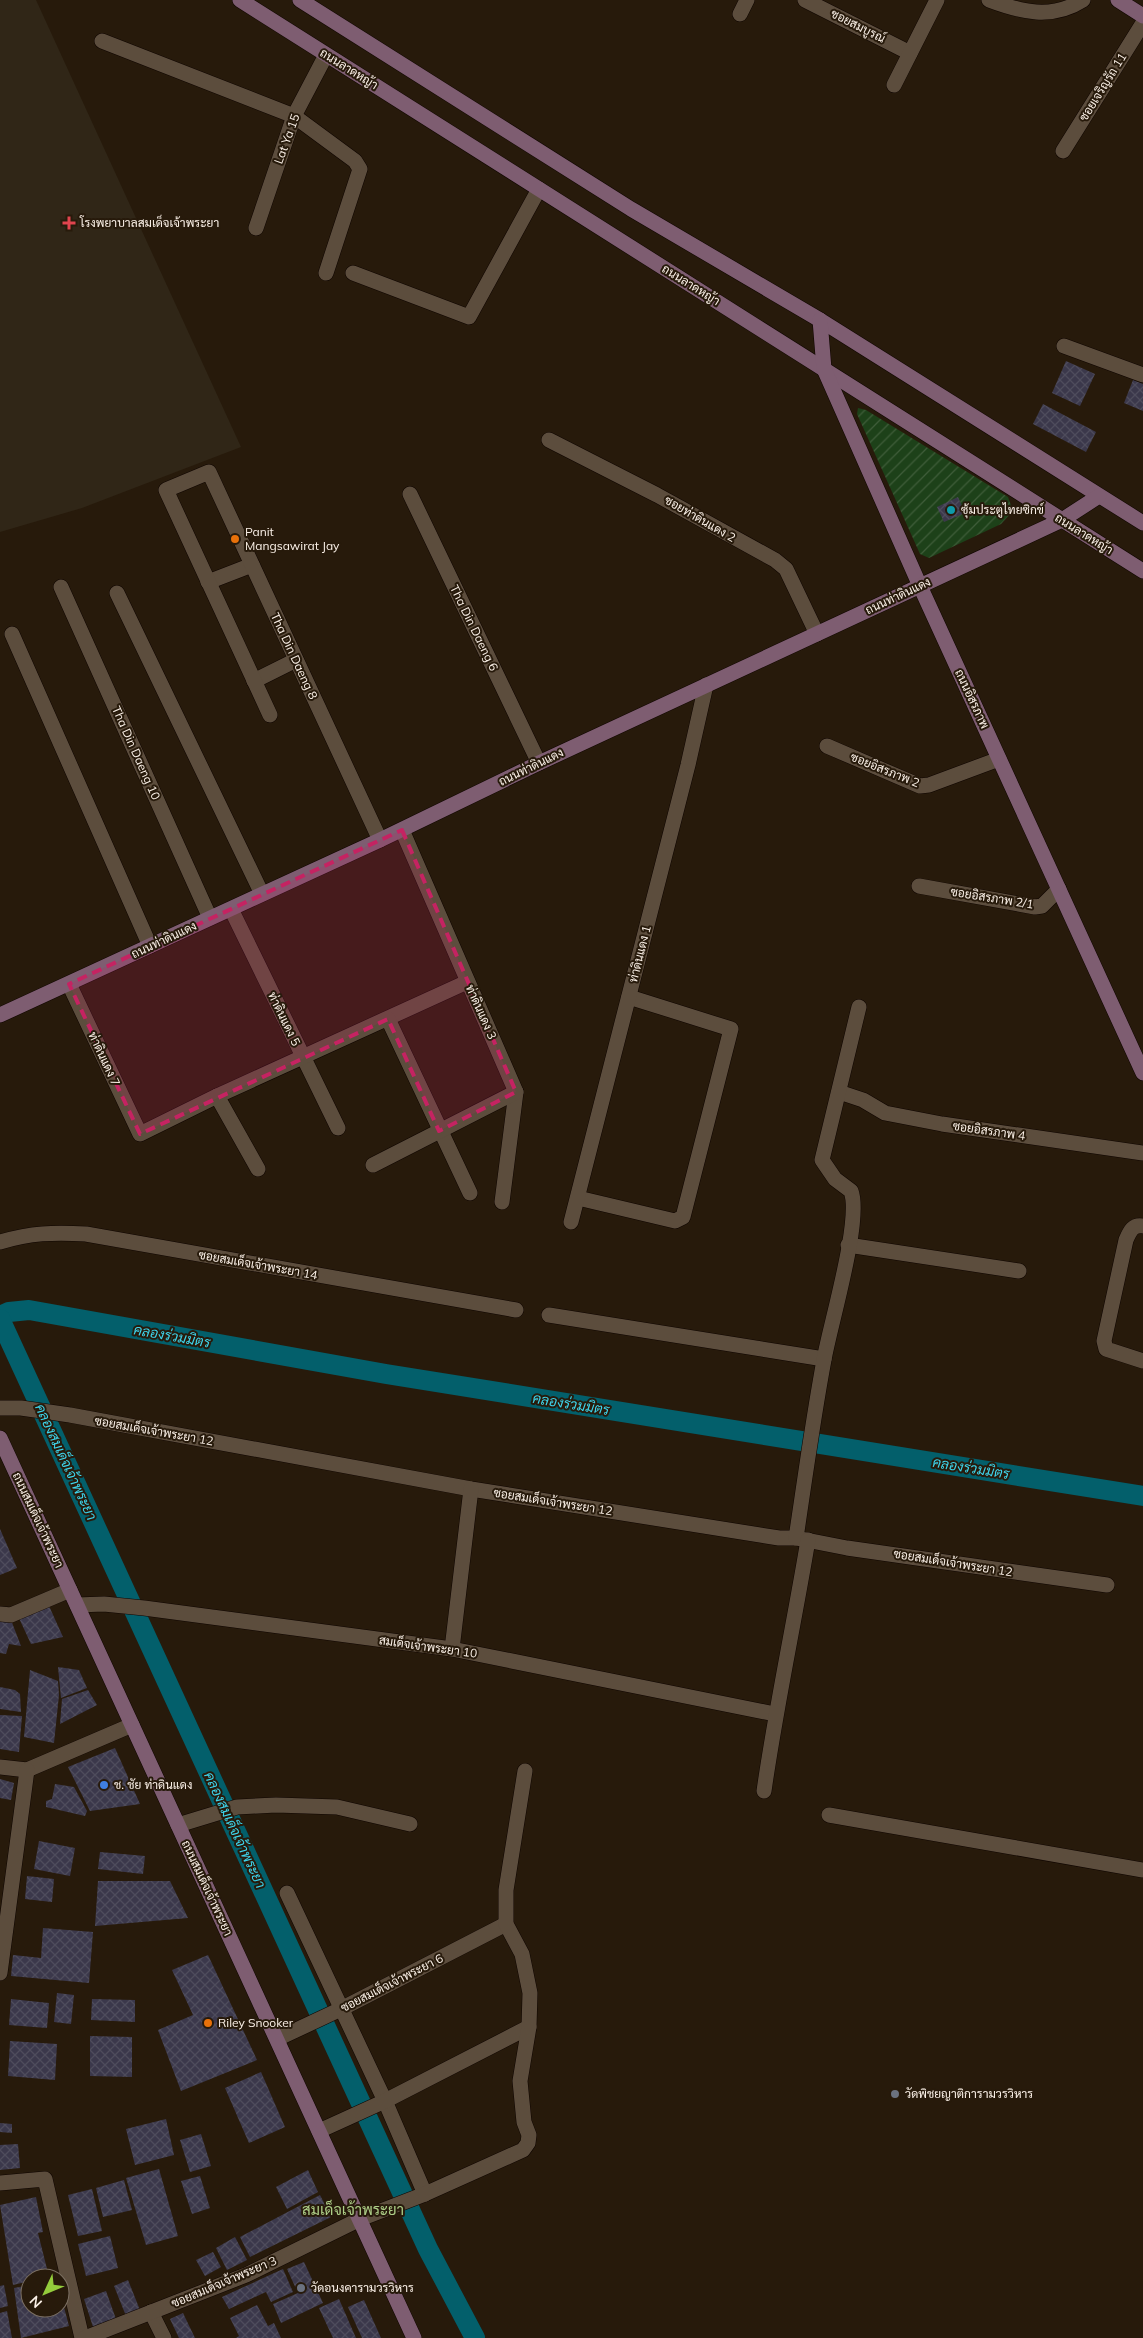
<svg xmlns="http://www.w3.org/2000/svg" width="1143" height="2338" viewBox="0 0 1143 2338" font-family="Mulish,Sarabun,sans-serif">
<defs>
<pattern id="garden-furrows" width="10" height="10" patternUnits="userSpaceOnUse" patternTransform="scale(1.25)"><rect width="10" height="10" fill="#1d4119"/><path d="M-1 1l2-2M0 10L10 0M9 11l2-2" fill="none" stroke="#3f5d3a"/></pattern>
<pattern id="building-cross-hatch" width="8" height="8" patternUnits="userSpaceOnUse" patternTransform="scale(1.25)"><rect width="8" height="8" fill="#3b384b"/><path d="M0 0l8 8M0 8l8-8" fill="none" stroke="#4e4c5c"/></pattern>
</defs>
<rect width="100%" height="100%" fill="#271a0b"/>
<!-- medical -->
<polygon fill="#302617" points="0,0 36,0 241,447 82,508 0,532"/>
<!-- garden -->
<polygon fill="url(#garden-furrows)" points="858,408 866,410 1008,497 1013,511 1001,524 929,558 920,554 857,414"/>
<g fill="none" stroke-linecap="round" stroke-linejoin="round">
<!-- canal -->
<g stroke="#035f6b" stroke-width="20">
<polyline points="0,1316 9,1312 29,1310 386,1374 1143,1496"/>
<polyline points="0,1319 428,2249 475,2338"/>
</g>
</g>
<!-- building -->
<g fill="url(#building-cross-hatch)">
<polygon points="1066,361 1095,374 1080,406 1052,393"/>
<polygon points="1133,380 1143,384 1143,411 1124,403"/>
<polygon points="1043,404 1096,432 1086,452 1033,424"/>
<polygon points="958,497 965,513 944,522 937,507"/>
<polygon points="0,1529 17,1568 0,1575"/>
<polygon points="49,1606 63,1637 31,1644 18,1616"/>
<polygon points="0,1617 11,1620 21,1646 9,1644 6,1654 0,1653"/>
<polygon points="58,1667 79,1670 87,1688 61,1698"/>
<polygon points="30,1670 58,1681 59,1695 54,1743 24,1737"/>
<polygon points="0,1687 15,1690 20,1694 21,1712 0,1709"/>
<polygon points="88,1690 97,1705 60,1724 62,1699"/>
<polygon points="0,1715 22,1716 19,1752 0,1749"/>
<polygon points="115,1748 140,1804 90,1811 68,1767"/>
<polygon points="0,1779 14,1783 11,1800 0,1798"/>
<polygon points="55,1784 74,1787 87,1811 85,1816 46,1807 46,1801 52,1799"/>
<polygon points="39,1841 75,1848 70,1876 34,1869"/>
<polygon points="100,1852 145,1856 143,1874 98,1869"/>
<polygon points="27,1876 54,1879 52,1902 25,1899"/>
<polygon points="98,1881 170,1881 188,1918 95,1926"/>
<polygon points="43,1928 93,1932 89,1983 11,1976 13,1955 41,1958"/>
<polygon points="208,1955 257,2060 181,2091 158,2030 193,2015 172,1970"/>
<polygon points="57,1993 74,1995 71,2024 54,2022"/>
<polygon points="11,1999 49,2003 47,2028 9,2025"/>
<polygon points="92,1999 135,2000 135,2022 91,2020"/>
<polygon points="90,2036 132,2037 132,2077 90,2076"/>
<polygon points="10,2041 57,2044 55,2080 8,2076"/>
<polygon points="261,2072 285,2127 249,2143 225,2088"/>
<polygon points="166,2119 174,2155 135,2165 126,2129"/>
<polygon points="0,2123 12,2124 12,2133 0,2132"/>
<polygon points="201,2134 211,2166 190,2172 180,2140"/>
<polygon points="18,2144 20,2168 0,2170 0,2145"/>
<polygon points="159,2169 178,2236 146,2245 126,2178"/>
<polygon points="308,2170 318,2192 287,2209 276,2187"/>
<polygon points="200,2176 210,2208 192,2214 181,2181"/>
<polygon points="124,2180 132,2210 103,2217 96,2188"/>
<polygon points="92,2189 102,2231 78,2236 68,2195"/>
<polygon points="320,2195 331,2217 250,2257 240,2237"/>
<polygon points="36,2197 43,2232 38,2233 49,2277 30,2278 30,2281 13,2285 0,2205"/>
<polygon points="110,2236 118,2268 86,2276 78,2244"/>
<polygon points="235,2237 247,2260 227,2270 216,2248"/>
<polygon points="213,2252 221,2267 205,2276 196,2260"/>
<polygon points="304,2262 323,2303 281,2323 273,2304 298,2293 287,2269"/>
<polygon points="283,2269 293,2292 271,2302 266,2292 229,2309 222,2297"/>
<polygon points="128,2280 140,2310 126,2316 114,2286"/>
<polygon points="4,2285 8,2306 0,2308 0,2286"/>
<polygon points="30,2285 30,2308 60,2308 61,2296 69,2326 21,2338 14,2288"/>
<polygon points="106,2291 116,2319 93,2327 84,2299"/>
<polygon points="339,2299 356,2338 333,2338 319,2308"/>
<polygon points="364,2300 381,2338 362,2338 348,2307"/>
<polygon points="257,2305 268,2326 274,2323 281,2338 236,2338 239,2336 230,2318"/>
<polygon points="7,2311 12,2338 0,2338 0,2313"/>
<polygon points="183,2313 195,2338 179,2338 170,2319"/>
</g>
<g fill="none" stroke-linecap="round" stroke-linejoin="round">
<defs>
<g id="street">
<polyline points="805,0 910,53"/>
<path d="M989,0c32,12 63,20 94,0"/>
<polyline points="740,14 747,0"/>
<polyline points="102,41 294,116 355,161 360,169 326,273"/>
<polyline points="894,85 937,0"/>
<polyline points="1063,151 1143,23"/>
<polyline points="256,228 294,116 326,55"/>
<polyline points="353,273 469,317 539,189"/>
<polyline points="1064,346 1143,375"/>
<polyline points="549,440 657,495 775,560 786,569 817,634"/>
<polyline points="410,494 539,763"/>
<polyline points="208,582 252,565"/>
<polyline points="61,587 210,918"/>
<polyline points="117,593 262,894"/>
<polyline points="12,634 150,946"/>
<polyline points="254,681 296,660"/>
<polyline points="270,715 166,490 209,472 380,840"/>
<polyline points="827,746 920,786 929,785 999,759"/>
<polyline points="402,830 516,1092 502,1202"/>
<polyline points="919,886 1035,907 1042,906 1059,889"/>
<polyline points="231,909 338,1128"/>
<polyline points="69,984 140,1134 217,1096 467,982"/>
<polyline points="388,1019 470,1193"/>
<polyline points="839,1092 863,1100 885,1113 942,1124 1143,1153"/>
<polyline points="217,1096 258,1169"/>
<polyline points="373,1165 516,1092"/>
<polyline points="578,1198 675,1221 683,1217 731,1029 629,997"/>
<polyline points="571,1222 688,765 706,685"/>
<path d="M1143,1226c-10,-2 -13,5 -17,14l-22,101 2,8 37,12"/>
<path d="M0,1242c31,-9 53,-10 86,-8l430,76"/>
<polyline points="848,1245 1019,1271"/>
<polyline points="549,1315 824,1359"/>
<polyline points="0,1408 21,1408 70,1415 471,1489 779,1538 796,1538 847,1548 1107,1585"/>
<path d="M796,1538c9,-60 17,-119 28,-178 6,-35 38,-140 27,-169l-16,-12 -13,-19 37,-153"/>
<polyline points="77,1605 104,1604 144,1608 452,1649 775,1714"/>
<polyline points="0,1614 11,1615 70,1590"/>
<polyline points="452,1649 471,1489"/>
<polyline points="0,1767 27,1770 132,1725"/>
<path d="M764,1791c12,-84 30,-167 44,-251"/>
<polyline points="829,1815 1143,1870"/>
<polyline points="178,1825 237,1807 276,1805 337,1807 410,1824"/>
<polyline points="287,1893 385,2101 425,2194"/>
<polyline points="0,1973 27,1770"/>
<polyline points="277,2039 341,2009 506,1924"/>
<polyline points="319,2131 385,2101 529,2027"/>
<polyline points="0,2183 45,2179 82,2338"/>
<polyline points="151,2312 164,2338"/>
<polyline points="85,2338 246,2275 360,2219 425,2194 523,2150 528,2143 529,2135 524,2122 520,2081 529,2027 530,1993 522,1954 506,1924 506,1890 525,1771"/>
</g>
<g id="secondary">
<polyline points="240,0 1143,571"/>
<polyline points="300,0 631,209 820,320 1143,523"/>
<polyline points="1118,0 1143,16"/>
<polyline points="820,320 824,369 920,586 1143,1073"/>
<polyline points="0,1015 380,840 539,763 1062,520 1099,496"/>
<polyline points="0,1438 414,2338"/>
</g>
</defs>
<!-- street casing -->
<use href="#street" stroke="#0f0500" stroke-width="16"/>
<!-- secondary casing -->
<use href="#secondary" stroke="#0f0500" stroke-width="16"/>
<!-- street -->
<use href="#street" stroke="#5c4d3d" stroke-width="15"/>
<!-- secondary -->
<use href="#secondary" stroke="#7e5d71" stroke-width="15"/>
</g>
<!-- marked area -->
<path fill="#c52362" fill-opacity="0.2" stroke="#c52362" stroke-width="4" stroke-dasharray="10 6" stroke-linejoin="round" d="M402,830l114,262 -77,39 -51,-112 -248,115 -71,-150z"/>
<!-- markers -->
<path fill="#e0444e" stroke="#271a0b" stroke-width="2" d="M66.5 215.5h5v5h5v5h-5v5h-5v-5h-5v-5h5z"/>
<circle fill="#0f9aa8" stroke="#271a0b" stroke-width="2" cx="951" cy="510" r="5"/>
<g fill="#e8710a" stroke="#271a0b" stroke-width="2">
<circle cx="235" cy="539" r="5"/>
<circle cx="208" cy="2023" r="5"/>
</g>
<circle fill="#3f7fe0" stroke="#271a0b" stroke-width="2" cx="104" cy="1785" r="5"/>
<g fill="#6b7280" stroke="#271a0b" stroke-width="2">
<circle cx="895" cy="2094" r="5"/>
<circle cx="301" cy="2288" r="5"/>
</g>
<g text-anchor="middle" stroke-width="4" stroke-linejoin="round" paint-order="stroke">
<!-- street labels -->
<g font-size="12" fill="#fbf1e8" stroke="#271a0b">
<text transform="translate(858 26) rotate(27)" y="4">ซอยสมบูรณ์</text>
<text transform="translate(349 69) rotate(32)" y="4">ถนนลาดหญ้า</text>
<text transform="translate(1103 87) rotate(-58)" y="4">ซอยเจริญรัถ 11</text>
<text transform="translate(287 139) rotate(-70)" y="4">Lat Ya 15</text>
<text transform="translate(691 285) rotate(32)" y="4">ถนนลาดหญ้า</text>
<text transform="translate(700 519) rotate(30)" y="4">ซอยท่าดินแดง 2</text>
<text transform="translate(1084 534) rotate(32)" y="4">ถนนลาดหญ้า</text>
<text transform="translate(898 596) rotate(-25)" y="4">ถนนท่าดินแดง</text>
<text transform="translate(474 628) rotate(64)" y="4">Tha Din Daeng 6</text>
<text transform="translate(294 656) rotate(65)" y="4">Tha Din Daeng 8</text>
<text transform="translate(972 699) rotate(65)" y="4">ถนนอิสรภาพ</text>
<text transform="translate(136 753) rotate(66)" y="4">Tha Din Daeng 10</text>
<text transform="translate(531 767) rotate(-26)" y="4">ถนนท่าดินแดง</text>
<text transform="translate(885 770) rotate(22)" y="4">ซอยอิสรภาพ 2</text>
<text transform="translate(992 898) rotate(9)" y="4">ซอยอิสรภาพ 2/1</text>
<text transform="translate(164 940) rotate(-25)" y="4">ถนนท่าดินแดง</text>
<text transform="translate(640 954) rotate(-76)" y="4">ท่าดินแดง 1</text>
<text transform="translate(481 1012) rotate(66)" y="4">ท่าดินแดง 3</text>
<text transform="translate(284 1019) rotate(64)" y="4">ท่าดินแดง 5</text>
<text transform="translate(104 1059) rotate(65)" y="4">ท่าดินแดง 7</text>
<text transform="translate(989 1131) rotate(8)" y="4">ซอยอิสรภาพ 4</text>
<text transform="translate(258 1265) rotate(10)" y="4">ซอยสมเด็จเจ้าพระยา 14</text>
<text transform="translate(154 1431) rotate(10)" y="4">ซอยสมเด็จเจ้าพระยา 12</text>
<text transform="translate(553 1502) rotate(9)" y="4">ซอยสมเด็จเจ้าพระยา 12</text>
<text transform="translate(38 1520) rotate(65)" y="4">ถนนสมเด็จเจ้าพระยา</text>
<text transform="translate(953 1563) rotate(9)" y="4">ซอยสมเด็จเจ้าพระยา 12</text>
<text transform="translate(428 1647) rotate(8)" y="4">สมเด็จเจ้าพระยา 10</text>
<text transform="translate(207 1888) rotate(65)" y="4">ถนนสมเด็จเจ้าพระยา</text>
<text transform="translate(392 1983) rotate(-27)" y="4">ซอยสมเด็จเจ้าพระยา 6</text>
<text transform="translate(224 2282) rotate(-23)" y="4">ซอยสมเด็จเจ้าพระยา 3</text>
</g>
<!-- poi labels -->
<g font-size="12" fill="#fbf1e8" stroke="#271a0b" text-anchor="start">
<text x="80" y="227">โรงพยาบาลสมเด็จเจ้าพระยา</text>
<text x="961" y="514">ซุ้มประตูไทยซิกข์</text>
<text x="245" y="536">Panit<tspan x="245" dy="14">Mangsawirat Jay</tspan></text>
<text x="114" y="1789">ช. ชัย ท่าดินแดง</text>
<text x="218" y="2027">Riley Snooker</text>
<text x="905" y="2098">วัดพิชยญาติการามวรวิหาร</text>
<text x="311" y="2292">วัดอนงคารามวรวิหาร</text>
</g>
<!-- water labels -->
<g font-size="14" font-style="italic" fill="#3ed4eb" stroke="#271a0b">
<text transform="translate(172 1336) rotate(10)" y="5">คลองร่วมมิตร</text>
<text transform="translate(571 1404) rotate(9)" y="5">คลองร่วมมิตร</text>
<text transform="translate(66 1462) rotate(65)" y="5">คลองสมเด็จเจ้าพระยา</text>
<text transform="translate(971 1468) rotate(9)" y="5">คลองร่วมมิตร</text>
<text transform="translate(235 1830) rotate(65)" y="5">คลองสมเด็จเจ้าพระยา</text>
</g>
<!-- quarter labels -->
<g font-size="15" fill="#aecf88" stroke="#271a0b">
<text x="353" y="2215">สมเด็จเจ้าพระยา</text>
</g>
</g>
<!-- north arrow -->
<g transform="translate(45 2293) rotate(226)"><circle r="24" fill="#271a0b" stroke="#7c7063"/>
<path d="M0-4L9 19L0 12L-9 19Z" fill="#94cc3c"/>
<text y="-8" font-size="14" font-weight="bold" text-anchor="middle" fill="#fbf1e8">N</text>
</g>
</svg>
